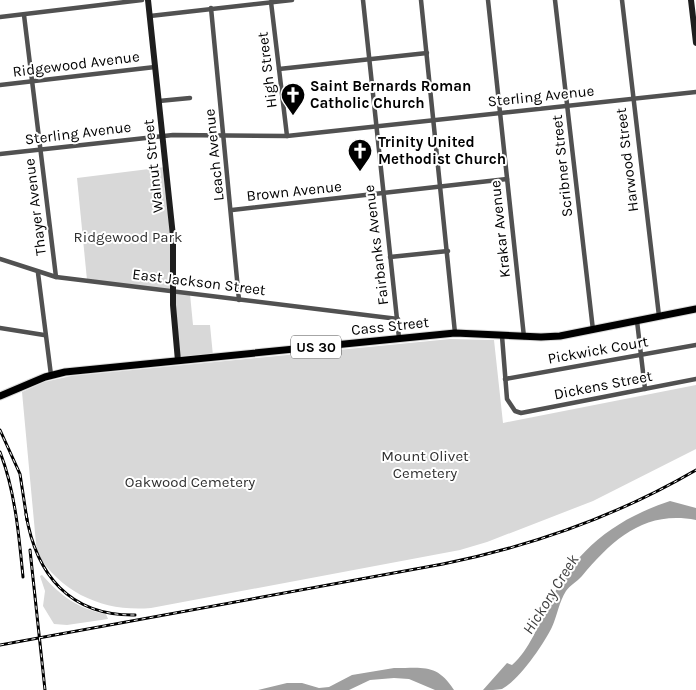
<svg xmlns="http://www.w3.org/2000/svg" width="696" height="690" viewBox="0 0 696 690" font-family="Karla,sans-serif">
<rect width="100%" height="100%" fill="#fff"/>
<!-- green -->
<g fill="#d8d8d8">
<polygon points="165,167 173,236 173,291 87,280 77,178"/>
<polygon points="174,291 190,294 193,325 210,325 213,356 178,360"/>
<path d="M450,339l44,1 9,83 193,-38v64l-103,52 -106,41 -27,8 -309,58c-47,4 -88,-14 -114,-54l-15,-162 22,-10 27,-6z"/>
<path d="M42,575c19,21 36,34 64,39l2,5 -41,6 -13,-1 -11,-18 2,-15 -5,-15z"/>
</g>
<!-- water -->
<g fill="#9f9f9f">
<path d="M670,501l26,7v12c-51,-10 -83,19 -114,56 -5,6 -12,9 -16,15 -7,11 -9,25 -14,36 -8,17 -33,53 -50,62 -5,1 -13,1 -19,1l24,-27 5,2c18,-16 26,-40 37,-61 25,-53 66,-85 121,-103z"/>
<path d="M394,668c29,0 43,-5 60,22h-19l-26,-11 -15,-1 -24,2 -21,10h-91l29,-7h15l17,5 10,-1 23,-12z"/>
</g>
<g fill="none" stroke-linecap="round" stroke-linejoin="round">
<defs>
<polyline id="primary" points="0,396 45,377 65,372 455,333 541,337 560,336 696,309"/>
</defs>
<!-- primary casing -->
<use href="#primary" stroke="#dbdbdb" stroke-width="9"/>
<!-- street -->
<g stroke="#515151" stroke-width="4.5">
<polyline points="363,0 399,338"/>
<polyline points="421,0 455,333"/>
<polyline points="488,0 524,337"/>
<polyline points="555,0 593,330"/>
<polyline points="622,0 659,316"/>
<polyline points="271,2 287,136"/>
<polyline points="211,8 239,300"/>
<polyline points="24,15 56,277"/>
<polyline points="150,16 292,0"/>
<polyline points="0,17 142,0"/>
<polyline points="279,69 427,53"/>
<polyline points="0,85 155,67"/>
<polyline points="159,101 190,98"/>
<polyline points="0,154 173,135 287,136 696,92"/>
<polyline points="232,210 507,179"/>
<polyline points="390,257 448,251"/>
<polyline points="0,259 56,277 398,319"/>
<polyline points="38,273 51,375"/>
<polyline points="637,321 645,389"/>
<polyline points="0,328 44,335"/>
<polyline points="502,336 507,399 515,411 521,413 696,379"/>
<polyline points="505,379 696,345"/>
</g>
<!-- secondary -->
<g stroke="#1e1e1e" stroke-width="6">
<polyline points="148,0 173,236 173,305 178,361"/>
<polyline points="691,0 696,43"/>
</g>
<!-- primary -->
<use href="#primary" stroke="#000" stroke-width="7"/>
<defs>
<g id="rail">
<polyline points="0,430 20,474 27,520"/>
<path d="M0,452c15,38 19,84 23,125"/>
<path d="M26,514c10,61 44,102 109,101"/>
<polyline points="30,550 45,690"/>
<path d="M0,645l443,-81c89,-18 174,-48 253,-94"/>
</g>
</defs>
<!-- rail casing -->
<use href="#rail" stroke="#000" stroke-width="3"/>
<!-- rail -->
<use href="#rail" stroke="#fff" stroke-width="1" stroke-dasharray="4" stroke-linecap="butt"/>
</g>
<!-- icons -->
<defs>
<symbol id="church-pin" viewBox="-11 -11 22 30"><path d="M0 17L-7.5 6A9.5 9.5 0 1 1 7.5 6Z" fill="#000" stroke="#fff"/><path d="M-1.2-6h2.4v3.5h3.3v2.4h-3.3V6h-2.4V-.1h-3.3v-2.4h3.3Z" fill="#fff"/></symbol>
</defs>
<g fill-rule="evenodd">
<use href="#church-pin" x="279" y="81" width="28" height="38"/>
<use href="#church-pin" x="346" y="137" width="28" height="38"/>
</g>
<g text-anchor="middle" stroke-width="4" stroke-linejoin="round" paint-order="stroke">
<!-- shield labels -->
<rect fill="#fff" stroke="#4c4c4c" stroke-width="1" x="291" y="335.5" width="50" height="23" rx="4"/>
<g font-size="14" font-weight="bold" fill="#000">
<text x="316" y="352">US 30</text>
</g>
<!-- street labels -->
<g font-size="15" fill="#000" stroke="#fff">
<text transform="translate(76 64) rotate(-7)" y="5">Ridgewood Avenue</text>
<text transform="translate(267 70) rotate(-97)" y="5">High Street</text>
<text transform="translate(541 96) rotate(-6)" y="5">Sterling Avenue</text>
<text transform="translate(78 133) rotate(-7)" y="5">Sterling Avenue</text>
<text transform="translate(214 155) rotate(-96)" y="5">Leach Avenue</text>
<text transform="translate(627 160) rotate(-97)" y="5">Harwood Street</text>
<text transform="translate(153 166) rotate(-96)" y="5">Walnut Street</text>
<text transform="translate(562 166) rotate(-96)" y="5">Scribner Street</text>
<text transform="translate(294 191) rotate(-6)" y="5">Brown Avenue</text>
<text transform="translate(35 207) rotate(-97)" y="5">Thayer Avenue</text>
<text transform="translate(500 229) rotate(-96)" y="5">Krakar Avenue</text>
<text transform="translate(376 245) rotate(-97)" y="5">Fairbanks Avenue</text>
<text transform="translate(199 282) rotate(7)" y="5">East Jackson Street</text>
<text transform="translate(390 326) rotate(-6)" y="5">Cass Street</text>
<text transform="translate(598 350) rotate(-10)" y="5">Pickwick Court</text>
<text transform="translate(603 385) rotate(-11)" y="5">Dickens Street</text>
</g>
<!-- poi labels -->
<g font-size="15" font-weight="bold" fill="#000" stroke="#fff" text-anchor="start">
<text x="310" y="91">Saint Bernards Roman<tspan x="310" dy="17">Catholic Church</tspan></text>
<text x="378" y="147">Trinity United<tspan x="378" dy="17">Methodist Church</tspan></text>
</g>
<!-- park labels -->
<g font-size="15" fill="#2f2f2f" stroke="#fff">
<text x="128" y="242">Ridgewood Park</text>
<text x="425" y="461">Mount Olivet<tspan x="425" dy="17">Cemetery</tspan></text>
<text x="190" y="487">Oakwood Cemetery</text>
</g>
<!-- water labels -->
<g font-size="16" font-style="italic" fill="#404040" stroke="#fff">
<text transform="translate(550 594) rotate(-58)" y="6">Hickory Creek</text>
</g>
</g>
</svg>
